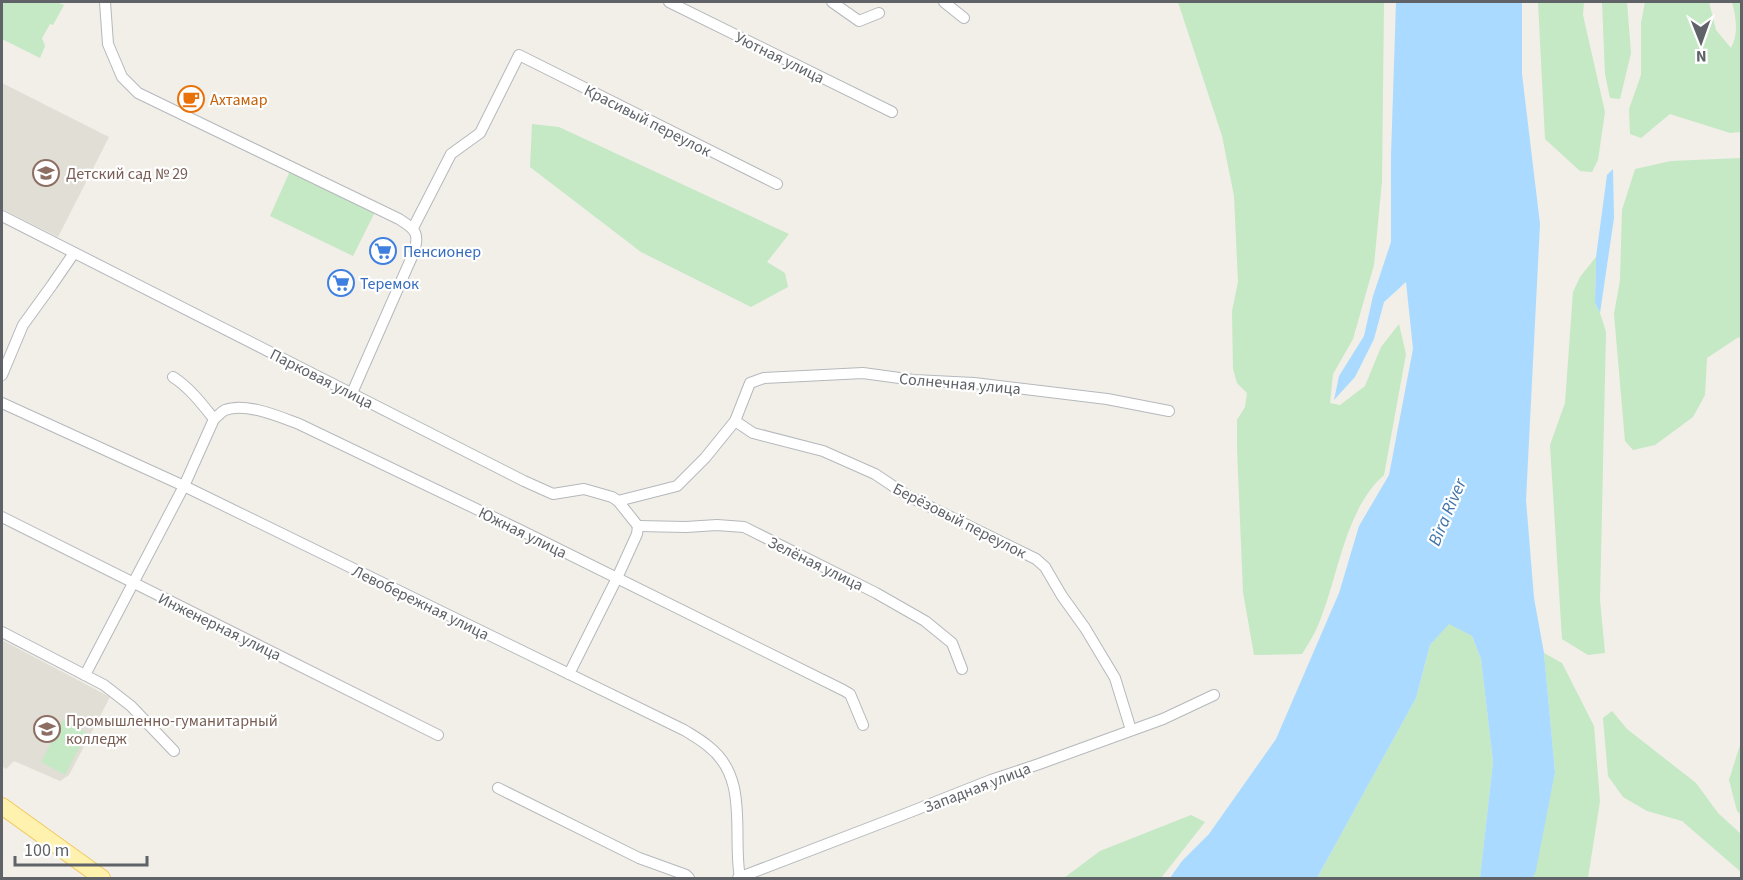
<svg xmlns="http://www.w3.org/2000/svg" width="1743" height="880" viewBox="0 0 1743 880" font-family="'Source Sans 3',sans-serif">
<rect width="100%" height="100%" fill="#f1efe8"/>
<!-- education -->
<g fill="#e1ded6">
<polygon points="2,83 109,137 58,237 2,209"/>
<polygon points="2,640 110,697 69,775 60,781 14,761 6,769 2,766"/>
</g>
<!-- green -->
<g fill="#c5e8c5">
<polygon points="2,2 57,2 64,5 53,25 50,24 42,38 45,46 40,58 2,39"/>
<path d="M1178,2h206l-2,179 -8,84 -21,74 -20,35 -3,29 10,2 25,-19 16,-39 18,-23 7,30 -22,121c-41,36 -46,107 -68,155 -4,8 -9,16 -14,24l-48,1 -11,-63 -6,-144v-28l8,-13 2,-14 -10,-10 -4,-14 -1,-58 6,-29 -4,-86 -12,-60z"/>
<polygon points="1538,2 1584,2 1583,15 1605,112 1598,160 1592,172 1580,171 1545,139"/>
<polygon points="1602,2 1627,2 1631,53 1620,99 1610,98 1605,74"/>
<path d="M1645,2h64l7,28 15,18c8,-14 5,-31 1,-46h9v130l-11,1 -60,-19 -29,24 -11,-4 -1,-25 12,-34v-52z"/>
<polygon points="532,124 559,127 789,234 767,262 785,273 788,287 751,307 641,252 530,167"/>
<polygon points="1741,158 1741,337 1737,338 1707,358 1705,395 1693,417 1655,445 1633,450 1625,441 1614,314 1620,280 1622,210 1635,169 1671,161"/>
<polygon points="290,171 376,210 353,256 270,216"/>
<polygon points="1596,257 1595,303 1600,313 1606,332 1600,600 1605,653 1588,655 1562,639 1550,445 1565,403 1573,292 1580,277"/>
<polygon points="1449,623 1472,636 1481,659 1493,762 1480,878 1317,878 1416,698 1430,645"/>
<polygon points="1544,653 1562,663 1594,726 1600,801 1588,878 1533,878 1555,772"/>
<polygon points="1612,711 1627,729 1696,783 1718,813 1741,834 1741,872 1682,821 1647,811 1623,797 1608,776 1603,718"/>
<polygon points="63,720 87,733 65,775 41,762"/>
<polygon points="1741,742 1742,815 1741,815 1737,811 1729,780"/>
<polygon points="1191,815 1205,822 1161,878 1064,878 1100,851"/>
</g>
<!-- water -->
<g fill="#aadaff">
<polygon points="1396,2 1522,2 1522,74 1540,224 1526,500 1534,598 1544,653 1555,772 1536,870 1533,878 1480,878 1493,762 1481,659 1472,636 1449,624 1430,645 1416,698 1317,878 1170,878 1182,861 1209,834 1276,739 1339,593 1359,526 1389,475 1413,349 1406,282 1384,302 1374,339 1355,377 1334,400 1339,376 1364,336 1373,296 1391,242 1391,156"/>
<polygon points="1613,169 1614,218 1600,313 1595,303 1596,257 1607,175"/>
</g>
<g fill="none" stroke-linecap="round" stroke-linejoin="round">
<defs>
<g id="street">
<path d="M105,2l3,42 14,33 16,16 261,126c16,10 21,14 15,33l-62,141"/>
<polyline points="669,2 892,112"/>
<polyline points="832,2 859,21 879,13"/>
<polyline points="944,2 964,18"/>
<polyline points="2,216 524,481 553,494 584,489 612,497 618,501 638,526"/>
<polyline points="413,228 451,154 480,133 519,55 777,184"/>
<polyline points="2,375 23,325 52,285 74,253"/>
<path d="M173,377c17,11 29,27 41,42 4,-3 7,-7 11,-9 21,-8 55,7 74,14l219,105 325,161 7,4 13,31"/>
<path d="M2,403l182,83 500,244c8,5 17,10 24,16 42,32 24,88 32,132"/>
<polyline points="735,421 753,433 823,451 875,474 908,496 1036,559 1045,567 1062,596 1085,628 1115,678 1131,730"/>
<polyline points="618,501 677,486 705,458 735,421 750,383 764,378 863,373 914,380 974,383 1107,399 1169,411"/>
<polyline points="2,517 438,735"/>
<polyline points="638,526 686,527 717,525 744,527 876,593 925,621 952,643 962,669"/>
<polyline points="2,632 104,685 131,706 174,751"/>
<polyline points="569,674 617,578 637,534 638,526"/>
<polyline points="85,675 184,486 214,419"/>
<polyline points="498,788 639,858 686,875 689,878"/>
<polyline points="738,878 905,814 991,780 1039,764 1163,719 1214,695"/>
</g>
<polyline id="primary" points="2,806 102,878"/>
</defs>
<!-- street casing -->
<use href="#street" stroke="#b5b8bc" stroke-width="12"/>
<!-- primary casing -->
<use href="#primary" stroke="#f2c960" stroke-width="18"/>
<!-- street -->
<use href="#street" stroke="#fff" stroke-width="10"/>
<!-- primary -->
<use href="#primary" stroke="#fff2af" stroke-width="16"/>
</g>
<!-- icons -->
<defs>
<symbol id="cafe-ring" viewBox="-11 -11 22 22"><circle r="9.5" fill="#fff" stroke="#e8710a" stroke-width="1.5"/><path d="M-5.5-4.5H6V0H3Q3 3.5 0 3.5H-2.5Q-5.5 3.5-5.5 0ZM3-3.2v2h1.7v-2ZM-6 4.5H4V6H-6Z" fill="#e8710a"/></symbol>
<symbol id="school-ring" viewBox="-11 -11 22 22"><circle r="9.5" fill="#fff" stroke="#8d6e63" stroke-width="1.5"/><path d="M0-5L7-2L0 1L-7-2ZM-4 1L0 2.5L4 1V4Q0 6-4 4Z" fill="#8d6e63"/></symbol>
<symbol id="supermarket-ring" viewBox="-11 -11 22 22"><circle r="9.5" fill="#fff" stroke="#3f7fe0" stroke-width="1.5"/><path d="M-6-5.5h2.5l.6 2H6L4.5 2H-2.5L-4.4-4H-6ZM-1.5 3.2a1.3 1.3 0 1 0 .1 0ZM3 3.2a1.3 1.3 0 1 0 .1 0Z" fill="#3f7fe0"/></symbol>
<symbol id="university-ring" viewBox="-11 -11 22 22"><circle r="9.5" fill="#fff" stroke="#8d6e63" stroke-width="1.5"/><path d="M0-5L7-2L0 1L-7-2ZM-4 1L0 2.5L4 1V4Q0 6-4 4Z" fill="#8d6e63"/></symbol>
</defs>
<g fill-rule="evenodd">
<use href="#cafe-ring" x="176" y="84" width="30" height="30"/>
<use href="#school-ring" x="31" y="158" width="30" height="30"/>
<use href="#supermarket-ring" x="368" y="236" width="30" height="30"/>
<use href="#supermarket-ring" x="326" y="268" width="30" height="30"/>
<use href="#university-ring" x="32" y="714" width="30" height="30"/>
</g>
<g text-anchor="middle" stroke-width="4.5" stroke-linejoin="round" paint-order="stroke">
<!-- street labels -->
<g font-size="16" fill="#5f6368" stroke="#fff">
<text transform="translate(780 57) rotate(26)" y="6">Уютная улица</text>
<text transform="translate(648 120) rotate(27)" y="6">Красивый переулок</text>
<text transform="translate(322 378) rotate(27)" y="6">Парковая улица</text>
<text transform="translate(960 383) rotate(5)" y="6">Солнечная улица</text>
<text transform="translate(960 520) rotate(27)" y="6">Берёзовый переулок</text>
<text transform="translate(523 532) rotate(26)" y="6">Южная улица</text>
<text transform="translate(816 563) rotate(26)" y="6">Зелёная улица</text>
<text transform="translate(421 602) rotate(26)" y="6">Левобережная улица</text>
<text transform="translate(220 626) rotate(26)" y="6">Инженерная улица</text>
<text transform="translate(977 787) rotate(-21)" y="6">Западная улица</text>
</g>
<!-- food labels -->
<g font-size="16" fill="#c56008" stroke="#fff" text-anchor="start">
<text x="210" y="105">Ахтамар</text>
</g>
<!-- education labels -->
<g font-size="16" fill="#785e54" stroke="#fff" text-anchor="start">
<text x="66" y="179">Детский сад № 29</text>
<text x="66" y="726">Промышленно-гуманитарный<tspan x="66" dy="18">колледж</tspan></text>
</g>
<!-- shop labels -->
<g font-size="16" fill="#366cbe" stroke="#fff" text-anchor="start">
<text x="403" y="257">Пенсионер</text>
<text x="360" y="289">Теремок</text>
</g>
<!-- water labels -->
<g font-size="18" font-style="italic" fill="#4174aa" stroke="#fff">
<text transform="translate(1447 512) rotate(-67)" y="6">Bira River</text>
</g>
</g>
<!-- border -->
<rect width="1743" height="880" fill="none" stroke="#5f6368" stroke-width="6"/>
<!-- north arrow -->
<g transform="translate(1701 42) rotate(179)" stroke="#ffffff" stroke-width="4.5" paint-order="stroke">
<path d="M0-4.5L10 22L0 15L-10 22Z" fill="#5f6368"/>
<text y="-9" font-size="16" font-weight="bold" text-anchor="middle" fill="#5f6368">N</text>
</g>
<!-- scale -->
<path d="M15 856v9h132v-9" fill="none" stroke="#5f6368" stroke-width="3"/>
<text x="24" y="856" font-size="18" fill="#5f6368" stroke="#ffffff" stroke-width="4.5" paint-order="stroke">100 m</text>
</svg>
